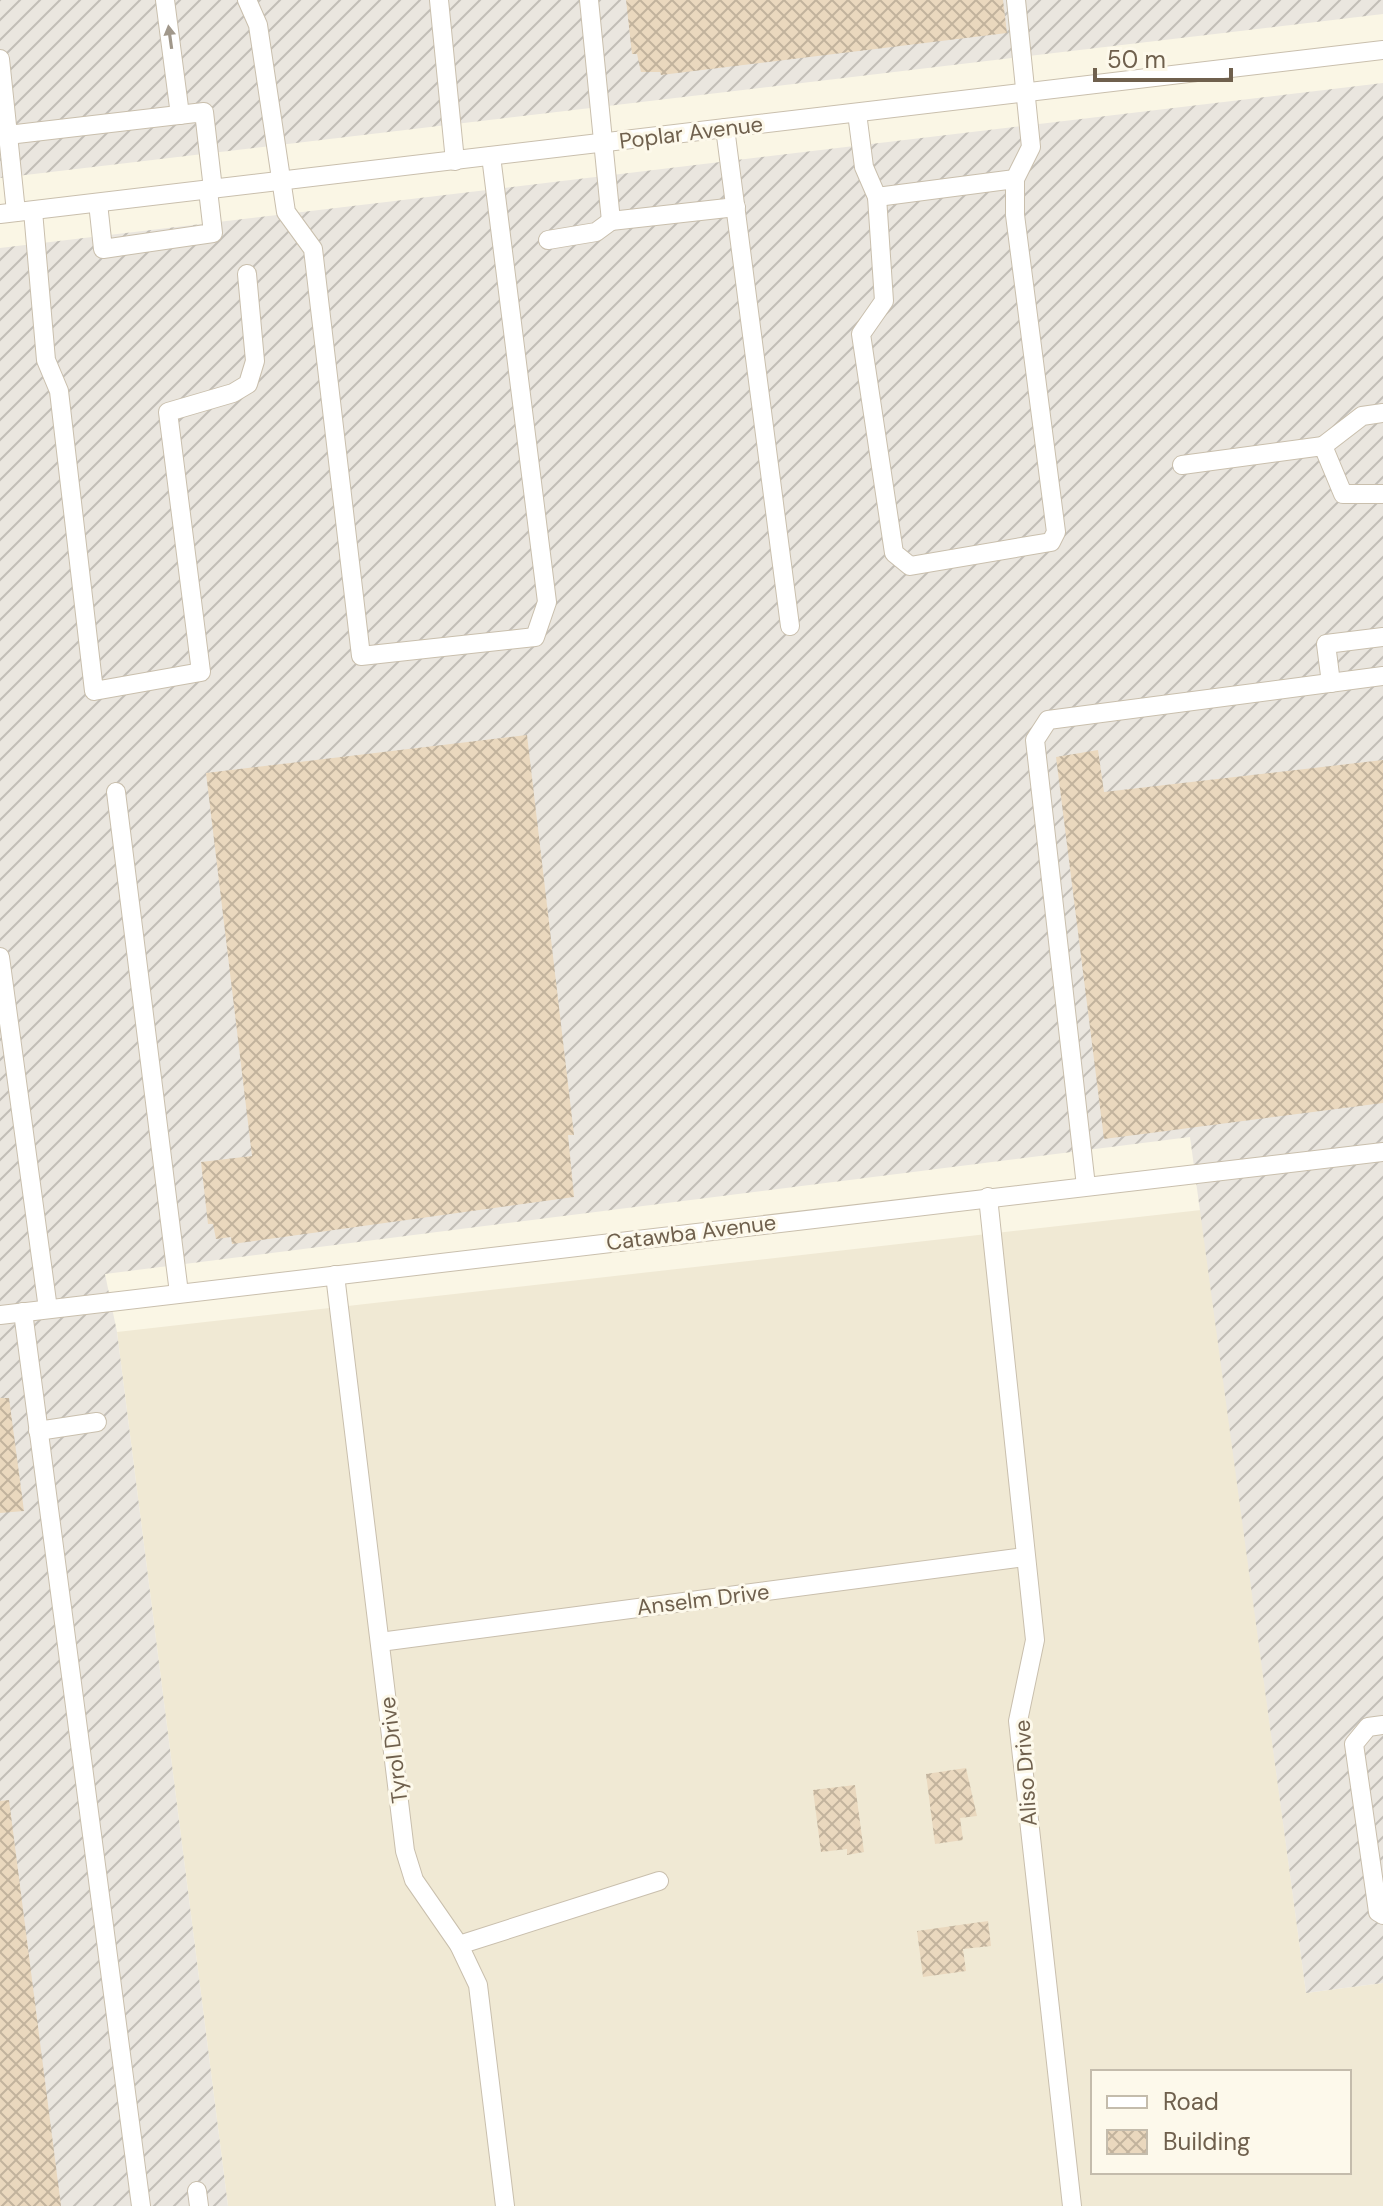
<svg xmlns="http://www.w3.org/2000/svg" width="1383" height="2206" viewBox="0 0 1383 2206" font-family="'DM Sans',sans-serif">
<defs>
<pattern id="industrial-furrows" width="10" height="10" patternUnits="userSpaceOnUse" patternTransform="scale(2)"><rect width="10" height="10" fill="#eae6df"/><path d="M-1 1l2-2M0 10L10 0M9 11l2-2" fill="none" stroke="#c2beb7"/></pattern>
<pattern id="building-cross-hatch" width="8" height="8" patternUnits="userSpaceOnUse" patternTransform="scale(2)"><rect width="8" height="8" fill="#ead8be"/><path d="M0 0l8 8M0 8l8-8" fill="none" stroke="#c2b39d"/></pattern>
</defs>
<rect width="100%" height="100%" fill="#faf6e5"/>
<!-- residential -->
<path fill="#f0e9d4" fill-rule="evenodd" d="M1201,1210l105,783 77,-10v223h-1155l-111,-874zM1093,2072h256v100h-256z"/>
<!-- industrial -->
<g fill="url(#industrial-furrows)">
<polygon points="0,0 1383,0 1383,14 0,178"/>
<polygon points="1383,83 1383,1983 1306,1993 1190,1137 105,1274 117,1332 228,2206 0,2206 0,248"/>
</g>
<!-- building -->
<g fill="url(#building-cross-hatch)">
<polygon points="626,0 1003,0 1007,33 661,75 660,72 641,72 637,54 632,54"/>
<polygon points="527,735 574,1135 568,1135 574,1197 232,1244 231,1237 216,1239 213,1224 208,1224 201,1162 252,1156 206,773"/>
<polygon points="1098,750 1104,792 1383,760 1383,1103 1104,1139 1056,757"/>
<polygon points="0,1398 9,1398 24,1511 0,1513"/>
<polygon points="966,1768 977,1816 960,1818 963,1840 935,1844 926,1774"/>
<polygon points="855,1785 864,1852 847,1855 847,1849 821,1852 813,1790"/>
<polygon points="9,1800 61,2206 0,2206 0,1801"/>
<polygon points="988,1921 991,1946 963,1949 966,1971 923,1977 917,1931"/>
</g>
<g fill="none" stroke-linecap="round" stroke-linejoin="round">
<defs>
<g id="minor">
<polyline points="165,0 180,115"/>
<polyline points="247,0 258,25 286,212 313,249 361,656 535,637 547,602 491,156"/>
<polyline points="439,0 455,161"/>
<polyline points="589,0 611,221 736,207"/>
<polyline points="0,59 8,135"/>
<polyline points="857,113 864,167 877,197 1015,179 1031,147 1016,0"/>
<polyline points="725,128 790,626"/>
<polyline points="877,197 884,301 861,334 894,553 910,566 1051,542 1056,532 1015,215 1015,179"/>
<polyline points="98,203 103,249 213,233 208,190"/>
<polyline points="33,211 46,360 59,391 94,691 201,672 168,412 233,393 248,384 255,361 247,274"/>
<polyline points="16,212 8,135 204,112 213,189"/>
<polyline points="0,214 1383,50"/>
<polyline points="548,240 596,232 611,221"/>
<polyline points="1323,446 1362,416 1383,413"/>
<polyline points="1182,465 1323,446 1343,494 1383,494"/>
<polyline points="1331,683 1326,644 1383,637"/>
<polyline points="116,792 179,1293"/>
<polyline points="0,957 48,1309"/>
<polyline points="1086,1186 1035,740 1048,720 1383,676"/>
<polyline points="988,1197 1035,1640 1018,1721 1072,2206"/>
<polyline points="335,1275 405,1851 414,1880 459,1945 478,1985 505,2206"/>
<polyline points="23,1312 141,2206"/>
<polyline points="0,1315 1383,1152"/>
<polyline points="38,1431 97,1422"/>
<polyline points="380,1642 1025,1557"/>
<polyline points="1383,1725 1368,1727 1354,1744 1378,1912 1383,1915"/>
<polyline points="459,1945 659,1881"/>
<polyline points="197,2191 199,2206"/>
</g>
</defs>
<!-- minor casing -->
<use href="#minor" stroke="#c9bfad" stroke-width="20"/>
<!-- minor -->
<use href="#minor" stroke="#fff" stroke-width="18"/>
</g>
<!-- one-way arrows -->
<defs><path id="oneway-solid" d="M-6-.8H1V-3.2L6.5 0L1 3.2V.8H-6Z" transform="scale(2)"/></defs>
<use fill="#a1988b" href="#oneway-solid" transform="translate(170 37) rotate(-98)"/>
<g text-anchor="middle" stroke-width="6" stroke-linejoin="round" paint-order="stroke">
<!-- street labels -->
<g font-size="22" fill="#6f604d" stroke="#fdf9eb">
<text transform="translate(691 132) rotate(-7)" y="8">Poplar Avenue</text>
<text transform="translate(691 1232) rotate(-7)" y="8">Catawba Avenue</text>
<text transform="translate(703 1599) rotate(-7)" y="8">Anselm Drive</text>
<text transform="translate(393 1750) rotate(-97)" y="8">Tyrol Drive</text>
<text transform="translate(1025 1773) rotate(-94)" y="8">Aliso Drive</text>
</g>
</g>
<!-- legend -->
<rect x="1091" y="2070" width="260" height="104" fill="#fdf9eb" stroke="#c4bcac" stroke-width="2"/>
<rect x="1107" y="2096" width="40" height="12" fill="#ffffff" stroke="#c4bcac" stroke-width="2"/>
<text x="1163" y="2110" font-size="24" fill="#6f604d">Road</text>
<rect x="1107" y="2130" width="40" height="24" fill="url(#building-cross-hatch)" stroke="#c4bcac" stroke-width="2"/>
<text x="1163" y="2150" font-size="24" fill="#6f604d">Building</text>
<!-- scale -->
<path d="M1095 68v12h136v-12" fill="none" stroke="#6f604d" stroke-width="4"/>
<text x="1107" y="68" font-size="24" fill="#6f604d" stroke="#fdf9eb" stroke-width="6" paint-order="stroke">50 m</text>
</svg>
